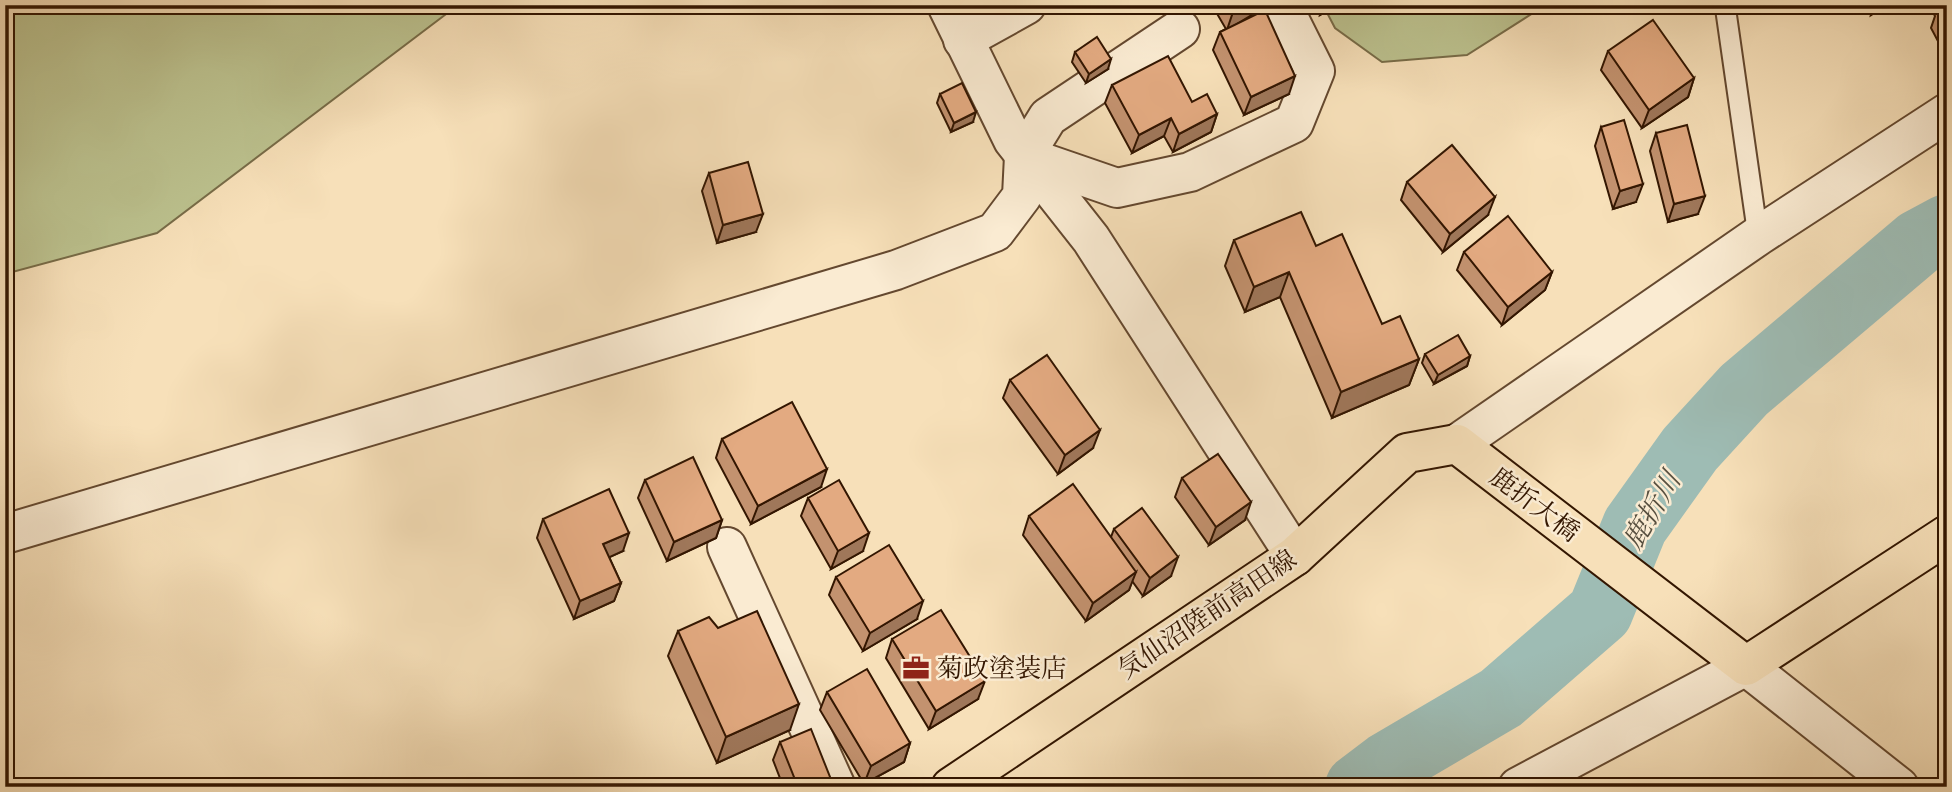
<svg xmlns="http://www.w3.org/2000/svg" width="1952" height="792" viewBox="0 0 1952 792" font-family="'Gentium Book Plus','Noto Serif JP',serif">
<rect width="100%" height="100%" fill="#f7e0b9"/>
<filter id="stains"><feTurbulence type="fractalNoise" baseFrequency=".00286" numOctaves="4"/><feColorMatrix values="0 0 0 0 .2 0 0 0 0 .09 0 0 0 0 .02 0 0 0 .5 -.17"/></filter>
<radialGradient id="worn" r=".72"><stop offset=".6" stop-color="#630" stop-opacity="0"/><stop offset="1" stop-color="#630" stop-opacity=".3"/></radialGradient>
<!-- green -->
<g fill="#bcc28f" stroke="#786c48" stroke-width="2">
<polygon points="5,5 458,5 157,233 5,274"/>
<polygon points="1323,5 1539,5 1533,13 1467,55 1382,62 1335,28"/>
</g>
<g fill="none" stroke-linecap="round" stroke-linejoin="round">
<!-- river -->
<polyline stroke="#9ebcb4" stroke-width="66" points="1358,787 1387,765 1501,698 1600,612 1635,526 1690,449 1744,390 1919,242 1947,227"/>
<defs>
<polyline id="lane" points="1725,5 1758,236"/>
<g id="street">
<polyline points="947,5 1013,140 1091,239 1295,556"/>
<polyline points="1180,29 1048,117 1024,156 1117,188 1190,172 1294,123 1315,71 1282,5"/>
<polyline points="963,40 1026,5"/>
<polyline points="1457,444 1758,236 1947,113"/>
<polyline points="5,534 896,270 995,232 1022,196 1024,156"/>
<polyline points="727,547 836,787"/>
<polyline points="1518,787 1746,666 1899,787"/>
</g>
<polyline id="primary" points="951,787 1295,556 1407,453 1457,444 1746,666 1947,535"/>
</defs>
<!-- lane casing -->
<use href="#lane" stroke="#64482f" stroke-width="23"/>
<!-- street casing -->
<use href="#street" stroke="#64482f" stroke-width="42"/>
<!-- primary casing -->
<use href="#primary" stroke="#331601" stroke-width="42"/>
<!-- lane -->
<use href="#lane" stroke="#faebd2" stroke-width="19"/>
<!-- street -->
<use href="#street" stroke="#faebd2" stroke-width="38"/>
<!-- primary -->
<use href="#primary" stroke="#f7e0b9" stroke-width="38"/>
</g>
<!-- wall -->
<g fill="#c3926f" stroke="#331601" stroke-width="2">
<polygon points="1212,5 1265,5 1263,8 1241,21 1289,94 1244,115 1213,50 1220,32 1226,29"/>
<polygon points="1315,5 1336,5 1320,15"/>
<polygon points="1864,5 1885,5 1871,15"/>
<polygon points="1929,5 1947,5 1947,48 1940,45 1931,28 1935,16"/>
<polygon points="1608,51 1694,78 1688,97 1642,128 1601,70"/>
<polygon points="1075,52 1108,69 1086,83 1072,62"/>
<polygon points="1112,85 1192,102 1217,114 1211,132 1173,152 1164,136 1132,153 1105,103"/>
<polygon points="940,94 973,122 951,132 937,103"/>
<polygon points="1601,127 1636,202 1613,209 1595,146"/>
<polygon points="1656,133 1698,214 1668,222 1650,151"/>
<polygon points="709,173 756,232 717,243 702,191"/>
<polygon points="1407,182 1488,215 1443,252 1401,200"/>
<polygon points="1234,240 1316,246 1382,324 1419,359 1409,385 1332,418 1280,297 1245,312 1225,266"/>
<polygon points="1464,252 1552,272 1545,290 1502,325 1457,270"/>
<polygon points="1425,354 1470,356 1467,366 1434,384 1422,363"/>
<polygon points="1010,380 1093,448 1058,474 1003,398"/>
<polygon points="722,439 821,487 751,524 716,458"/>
<polygon points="1182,478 1245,520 1209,545 1175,497"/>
<polygon points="645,480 722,520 716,538 667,561 638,498"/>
<polygon points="808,498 863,551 831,569 801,516"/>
<polygon points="1029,516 1111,537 1114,529 1171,576 1143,596 1132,581 1129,590 1086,621 1023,535"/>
<polygon points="543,519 623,551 609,557 621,583 614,601 574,619 537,538"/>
<polygon points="836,577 917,619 863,651 829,595"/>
<polygon points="678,631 790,730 717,763 668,656"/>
<polygon points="892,639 978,699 929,729 886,658"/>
<polygon points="827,692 910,743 904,762 864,784 820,710"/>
<polygon points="780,742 834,787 782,787 783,786 773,760"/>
</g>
<!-- shaded-wall -->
<g fill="#9f775a" stroke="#331601" stroke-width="2">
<polygon points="1245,5 1265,5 1263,8 1227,30 1233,12"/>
<polygon points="1323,5 1336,5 1320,15"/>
<polygon points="1874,5 1885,5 1871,15"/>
<polygon points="1111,59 1108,69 1086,83 1089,74"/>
<polygon points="1295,76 1289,94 1244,115 1251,97"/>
<polygon points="1694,78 1688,97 1642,128 1649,110"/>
<polygon points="976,112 973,122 951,132 954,123"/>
<polygon points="1217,114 1211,132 1173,152 1179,134"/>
<polygon points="1171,118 1164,136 1132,153 1139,135"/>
<polygon points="1643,184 1636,202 1613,209 1620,191"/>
<polygon points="1705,196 1698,214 1668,222 1674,204"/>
<polygon points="1495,197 1488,215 1443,252 1450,234"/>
<polygon points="763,214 756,232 717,243 723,225"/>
<polygon points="1289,272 1280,297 1245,312 1254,287"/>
<polygon points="1552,272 1545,290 1502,325 1508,307"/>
<polygon points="1470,356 1467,366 1434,384 1438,375"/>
<polygon points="1419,359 1409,385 1332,418 1341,392"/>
<polygon points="1100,430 1093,448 1058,474 1065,455"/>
<polygon points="827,469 821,487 751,524 758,506"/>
<polygon points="1251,502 1245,520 1209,545 1216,527"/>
<polygon points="722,520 716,538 667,561 674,542"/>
<polygon points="629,533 623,551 597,563 603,544"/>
<polygon points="869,533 863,551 831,569 838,551"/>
<polygon points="1178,557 1171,576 1143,596 1150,578"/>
<polygon points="1136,572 1129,590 1086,621 1093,603"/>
<polygon points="621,583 614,601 574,619 580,601"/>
<polygon points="923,601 917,619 863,651 870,633"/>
<polygon points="985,681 978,699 929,729 936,711"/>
<polygon points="799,704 790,730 717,763 726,737"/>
<polygon points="910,743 904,762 864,784 871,766"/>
</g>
<!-- building -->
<g fill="#e3aa81" stroke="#331601" stroke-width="2">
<polygon points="1229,5 1245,5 1233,12"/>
<polygon points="1947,5 1947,26 1938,9"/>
<polygon points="1265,10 1295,76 1251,97 1220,32"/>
<polygon points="1653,20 1694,78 1649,110 1608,51"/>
<polygon points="1097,37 1111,59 1089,74 1075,52"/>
<polygon points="1168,56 1192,102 1207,94 1217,114 1179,134 1171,118 1139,135 1112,85"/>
<polygon points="962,83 976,112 954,123 940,94"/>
<polygon points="1624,120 1643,184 1620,191 1601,127"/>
<polygon points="1687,125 1705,196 1674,204 1656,133"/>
<polygon points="1452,145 1495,197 1450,234 1407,182"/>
<polygon points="748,162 763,214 723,225 709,173"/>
<polygon points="1301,212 1316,246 1342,234 1382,324 1400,316 1419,359 1341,392 1289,272 1254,287 1234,240"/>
<polygon points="1508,216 1552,272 1508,307 1464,252"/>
<polygon points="1458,335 1470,356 1438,375 1425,354"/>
<polygon points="1047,355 1100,430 1065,455 1010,380"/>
<polygon points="792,402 827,469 758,506 722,439"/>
<polygon points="1218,454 1251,502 1216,527 1182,478"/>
<polygon points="693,457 722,520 674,542 645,480"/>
<polygon points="839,480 869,533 838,551 808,498"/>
<polygon points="1073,484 1136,572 1093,603 1029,516"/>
<polygon points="609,489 629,533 603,544 621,583 580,601 543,519"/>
<polygon points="1142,508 1178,557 1150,578 1114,529"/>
<polygon points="889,545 923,601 870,633 836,577"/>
<polygon points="941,610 985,681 936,711 892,639"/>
<polygon points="757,611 799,704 726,737 678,631 709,617 718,628"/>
<polygon points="867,669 910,743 871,766 827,692"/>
<polygon points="811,729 834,787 798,787 780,742"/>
<polygon points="1802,780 1810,787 1797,787"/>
<polygon points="789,783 791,787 782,787"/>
</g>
<!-- icons -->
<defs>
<symbol id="office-bare" viewBox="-9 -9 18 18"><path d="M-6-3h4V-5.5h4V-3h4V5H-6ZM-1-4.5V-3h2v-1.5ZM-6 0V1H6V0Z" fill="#8f2418" stroke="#faebd2" stroke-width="2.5" paint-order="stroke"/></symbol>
</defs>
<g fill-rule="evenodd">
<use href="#office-bare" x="897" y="649" width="38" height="38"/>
</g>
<g text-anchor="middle" stroke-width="5" stroke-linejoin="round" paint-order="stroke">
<!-- street labels -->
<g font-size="26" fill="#331601" stroke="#faebd2">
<text transform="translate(1535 504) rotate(37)" y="9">鹿折大橋</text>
<text transform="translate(1207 614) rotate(-34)" y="9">気仙沼陸前高田線</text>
</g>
<!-- poi labels -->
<g font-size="26" fill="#331601" stroke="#faebd2" text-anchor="start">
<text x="937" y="677">菊政塗装店</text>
</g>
<!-- water labels -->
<g font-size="28" font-style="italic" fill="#585040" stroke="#faebd2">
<text transform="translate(1651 510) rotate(-59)" y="10">鹿折川</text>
</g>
</g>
<!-- margin -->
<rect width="1952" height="792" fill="none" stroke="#f7e0b9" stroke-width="28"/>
<rect x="7" y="7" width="1938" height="778" fill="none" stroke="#331601" stroke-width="3.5"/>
<rect x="14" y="14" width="1924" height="764" fill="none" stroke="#331601" stroke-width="2"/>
<rect width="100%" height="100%" filter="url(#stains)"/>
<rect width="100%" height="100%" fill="url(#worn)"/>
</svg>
